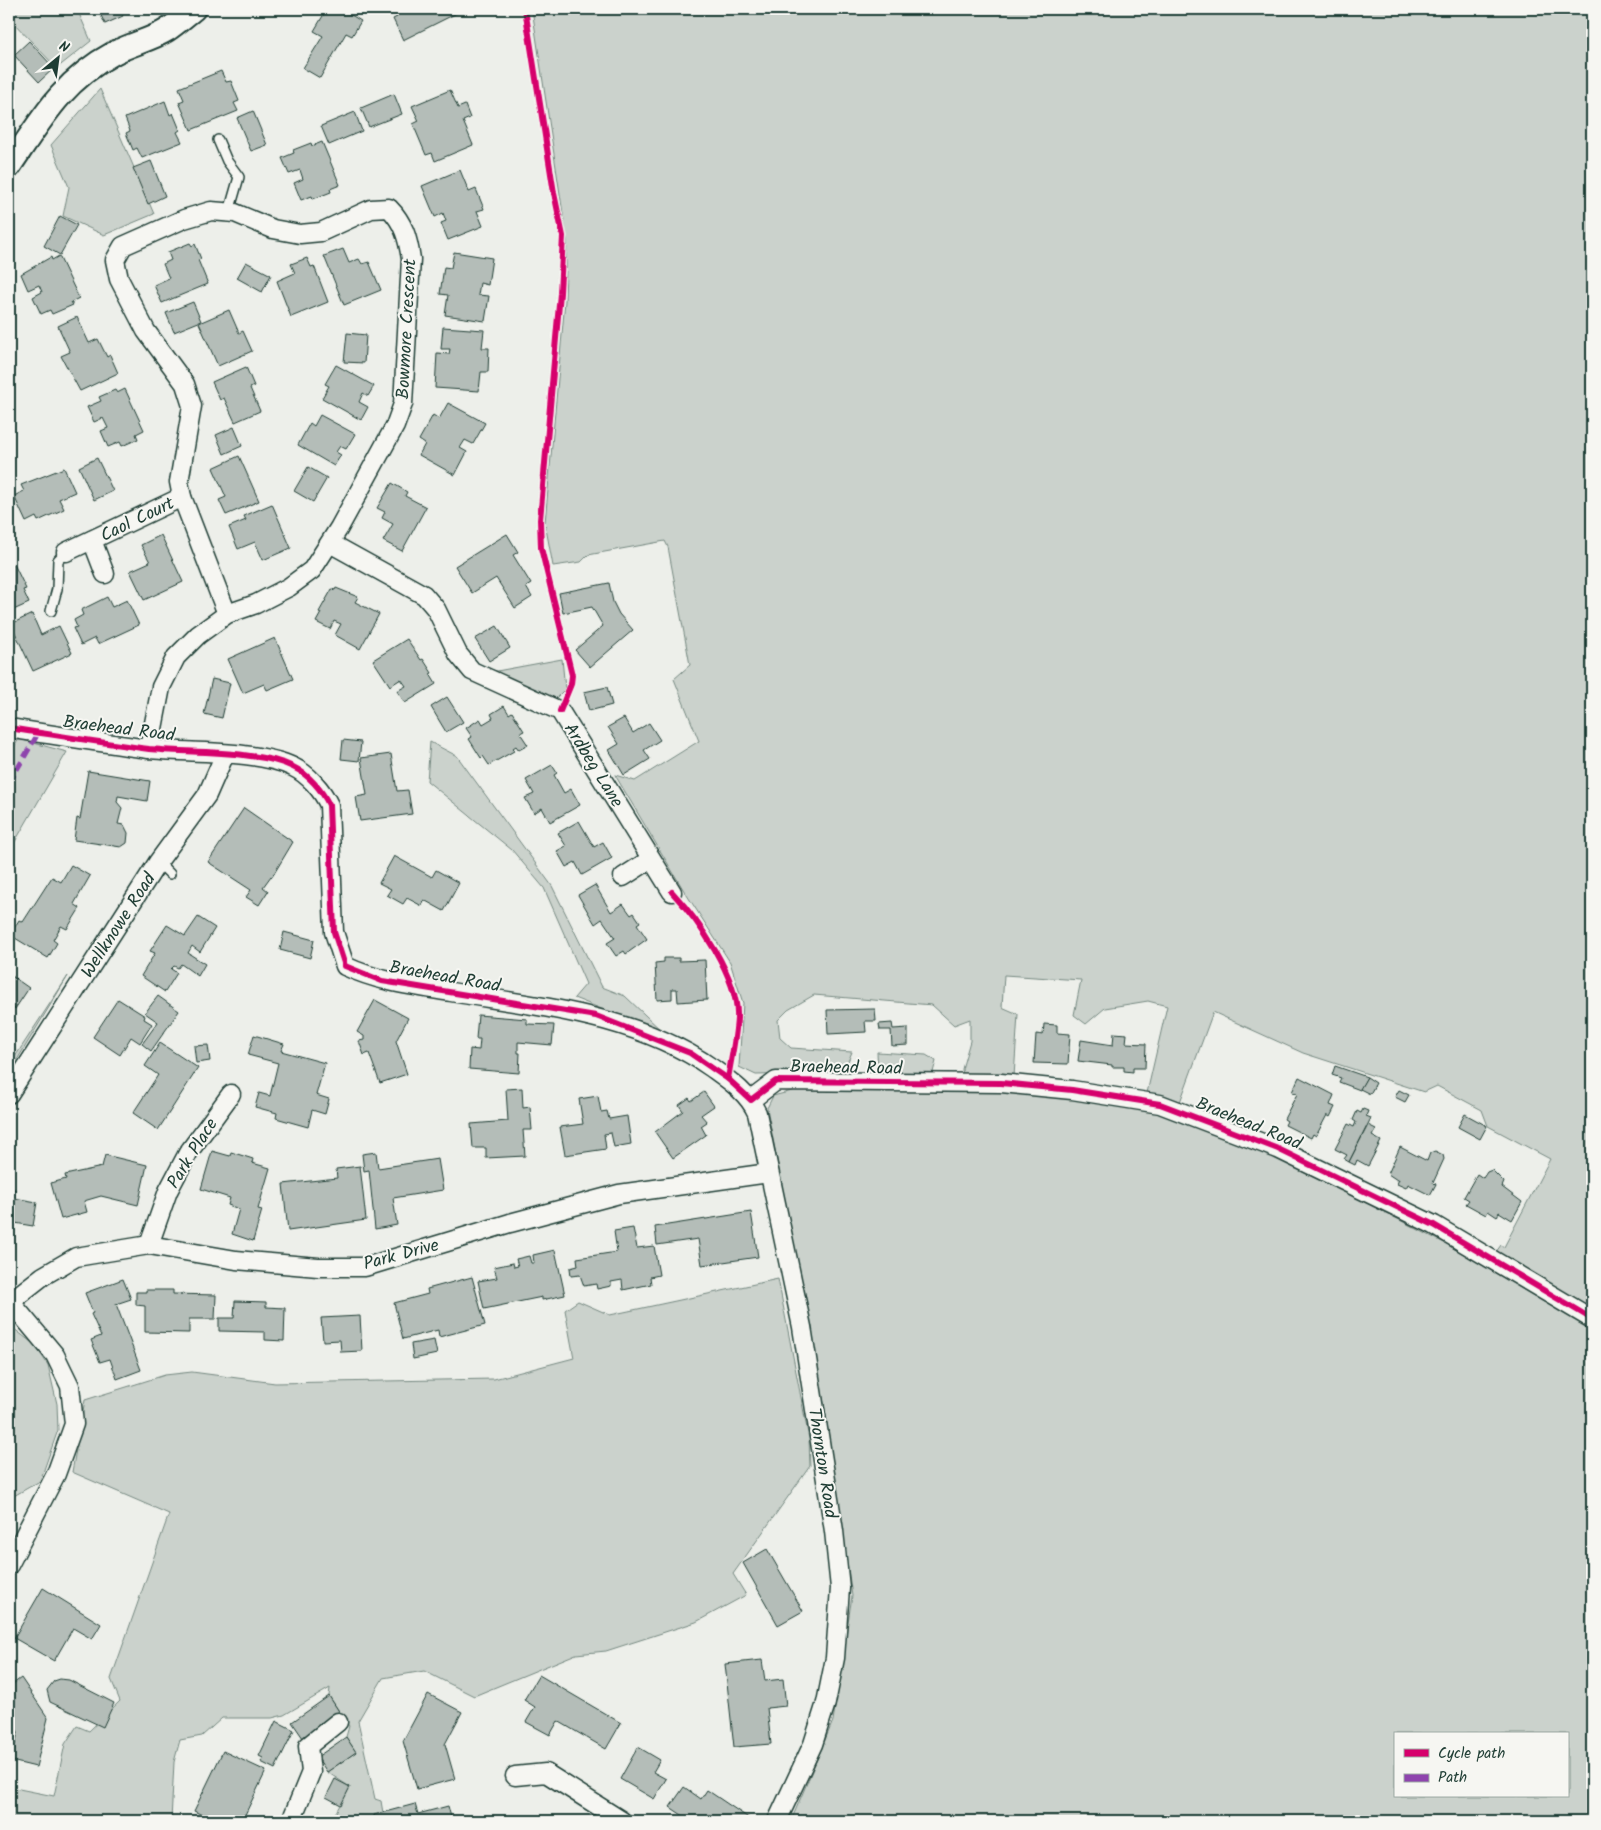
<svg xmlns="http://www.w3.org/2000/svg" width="1601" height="1830" viewBox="0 0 1601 1830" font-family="Kalam,sans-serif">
<rect width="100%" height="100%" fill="#edefea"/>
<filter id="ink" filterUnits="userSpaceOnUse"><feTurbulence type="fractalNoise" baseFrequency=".02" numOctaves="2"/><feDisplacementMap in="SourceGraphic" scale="10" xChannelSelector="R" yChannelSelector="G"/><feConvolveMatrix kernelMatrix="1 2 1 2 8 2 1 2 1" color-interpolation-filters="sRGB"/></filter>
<g filter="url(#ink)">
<!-- green -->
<g fill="#cbd2cc" stroke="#758880" fill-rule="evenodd">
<polygon points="9,9 77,9 91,41 57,68 9,18"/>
<polygon points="532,9 1592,9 1592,1311 1496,1252 1501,1245 1504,1247 1550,1159 1488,1126 1482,1110 1437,1086 1424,1092 1303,1053 1213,1012 1180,1102 1147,1093 1167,1006 1148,1001 1105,1008 1086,1024 1074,1015 1081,980 1004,975 1002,1007 1018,1014 1014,1077 963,1076 962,1069 970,1041 970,1019 954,1025 932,1005 814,995 788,1010 778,1020 780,1038 791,1048 852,1052 843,1073 756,1075 739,1067 743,1003 730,962 683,889 615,775 635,781 699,741 674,679 690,665 668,547 665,541 588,555 581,562 553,566 545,523 565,301 567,240"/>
<polygon points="100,89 154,214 104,235 63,216 69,187 51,145"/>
<polygon points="562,659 565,689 555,699 480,667 497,671"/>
<polygon points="19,739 67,752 9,852 9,755"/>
<polygon points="430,742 457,756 552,886 602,987 625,996 665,1034 574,998 586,984 544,888 512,850 427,781"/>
<polygon points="68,976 9,1073 9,1066"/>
<polygon points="877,1052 926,1055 936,1061 932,1076 878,1072"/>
<path d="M800,1089l239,2 122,18 126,53 163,84 142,85v490h-801l42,-100 19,-125 -28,-193 -57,-295 6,-12zM1395,1734h172v62h-172z"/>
<polygon points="778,1279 809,1439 810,1466 733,1574 746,1595 696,1622 606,1651 576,1654 474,1696 424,1671 383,1678 358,1721 375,1799 381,1801 383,1813 374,1815 375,1821 331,1821 350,1787 327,1772 356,1752 346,1737 349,1726 329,1696 330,1688 284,1715 272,1718 222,1718 202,1736 180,1740 174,1762 171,1821 9,1821 9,1787 54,1796 65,1744 77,1726 89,1731 120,1701 111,1679 169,1514 72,1472 85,1400 165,1375 192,1372 275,1383 494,1379 574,1358 565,1310 578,1301 610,1315"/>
<polygon points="9,1325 35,1345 48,1365 57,1404 58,1430 40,1481 12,1497 9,1507"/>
</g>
<!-- building -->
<g fill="#b4bdb8" stroke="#1f3d34">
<polygon points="98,9 120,9 123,16 105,24"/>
<polygon points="327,9 344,9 343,10 361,21 352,36 346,33 320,78 303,68 323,36 314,31"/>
<polygon points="393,9 457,9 459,12 403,40 393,19 397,17"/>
<polygon points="29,41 54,68 39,82 14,55"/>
<polygon points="221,71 226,82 231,81 239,101 234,103 238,111 191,130 179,102 184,100 179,88"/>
<polygon points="450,90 458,108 465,105 470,118 463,121 473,145 435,161 432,153 426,155 413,124 419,121 412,106"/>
<polygon points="394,94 402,114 369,127 361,108"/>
<polygon points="165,101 170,115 173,113 180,130 177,132 182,142 142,158 137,148 133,150 126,133 130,131 125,118"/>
<polygon points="253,111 267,145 251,151 237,118"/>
<polygon points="355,112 362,131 329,145 321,126"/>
<polygon points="322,142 340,185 330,189 331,192 313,199 312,196 301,200 294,183 303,179 300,170 289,174 282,158 294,153 293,150 311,143 312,146"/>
<polygon points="151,161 165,196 148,204 133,168"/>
<polygon points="460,170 469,192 476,189 484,209 477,211 483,226 448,240 441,223 446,221 443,213 435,217 422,186"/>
<polygon points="60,216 77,225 60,255 44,246"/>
<polygon points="190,243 192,246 195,244 201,259 198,260 208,284 162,303 154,285 169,278 163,264 171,260 168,252"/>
<polygon points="343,249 349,263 359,259 362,264 369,262 381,290 344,305 324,256"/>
<polygon points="454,252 492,258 488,285 480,283 478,295 489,296 485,321 445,315 448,295 440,294 444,267 451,268"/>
<polygon points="59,256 79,298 71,302 73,305 52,314 50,310 41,314 33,297 42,292 39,285 28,290 21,274 51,257 52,260"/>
<polygon points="307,258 311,267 314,266 328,302 291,317 277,281 295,273 291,264"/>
<polygon points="246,262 271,275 262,292 237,278"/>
<polygon points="193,302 201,321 174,332 166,313"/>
<polygon points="229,310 239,333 243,331 252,351 218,366 199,323"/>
<polygon points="77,317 89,343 98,339 107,357 110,355 118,373 80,391 61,356 70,352 58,326"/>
<polygon points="443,327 484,330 482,348 489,348 488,372 481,372 479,391 435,388 437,353 449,354 450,349 441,349"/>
<polygon points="347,333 366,335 364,363 344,362"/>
<polygon points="336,365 374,386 368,396 363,393 359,402 368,407 361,420 322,398 329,386 325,384"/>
<polygon points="246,367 254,386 250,388 260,411 235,422 224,398 220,400 212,382"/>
<polygon points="125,389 144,430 136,434 138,439 122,446 120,442 108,447 101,431 108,428 103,418 94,422 87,407 101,401 99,397 115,390 117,393"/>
<polygon points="448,403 485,423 473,444 465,440 460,448 467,452 455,475 419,455 425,444 419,440 433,415 439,419"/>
<polygon points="320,415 355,434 346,449 340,446 336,452 341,455 334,466 298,445 310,423 314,426"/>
<polygon points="234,427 242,446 224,454 216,435"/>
<polygon points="239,456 259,501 226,515 219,500 226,497 213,468"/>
<polygon points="97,458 113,491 94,500 79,467"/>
<polygon points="308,467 327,478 313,502 294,491"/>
<polygon points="64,468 75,492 59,499 64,509 38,521 36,517 26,522 14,496 24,491 21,485"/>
<polygon points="392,483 407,492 405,496 426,507 402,551 383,541 393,524 382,518 385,512 377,508"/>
<polygon points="272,504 291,548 263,560 255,542 238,549 229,527 246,520 244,516"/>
<polygon points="507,534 518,552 513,555 531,584 526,587 532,597 515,608 496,578 472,593 455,566"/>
<polygon points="161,535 183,582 144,600 130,571 150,562 141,545"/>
<polygon points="14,564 26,589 23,590 29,603 9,612 9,566"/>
<polygon points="609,583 613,602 619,614 633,630 590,667 575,650 603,626 592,607 563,613 559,593"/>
<polygon points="336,588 358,597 355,602 379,614 360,649 335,635 341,624 334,621 330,629 316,622 321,613 319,612 332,589 335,590"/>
<polygon points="107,597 112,607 127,600 139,625 98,644 95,638 81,645 73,628 77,627 74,620 83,615 81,610"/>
<polygon points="32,614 41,635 59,626 72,653 33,671 11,624"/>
<polygon points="497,626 510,648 489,661 475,639"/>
<polygon points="275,638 293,679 267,690 264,684 243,693 228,659"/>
<polygon points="407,639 421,660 423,659 432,673 430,674 436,684 405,703 397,691 406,686 401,679 390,686 373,660"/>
<polygon points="212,679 230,683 222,718 204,714"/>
<polygon points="607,687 612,705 589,711 584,692"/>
<polygon points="447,697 463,722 446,732 431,707"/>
<polygon points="504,706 509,714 512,712 524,731 520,733 528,745 519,750 516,746 513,748 514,751 489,765 483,756 481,758 469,739 472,737 466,728 480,719 483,724 493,718 491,714"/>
<polygon points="624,718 633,733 649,723 660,740 644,750 650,759 624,775 609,750 619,744 608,727"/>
<polygon points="343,740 361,742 359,761 341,759"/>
<polygon points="391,754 397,791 408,790 412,814 360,821 356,797 367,795 361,758"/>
<polygon points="552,765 557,773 554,775 564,793 571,789 580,805 550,822 542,808 534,813 525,798 534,794 526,780"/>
<polygon points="88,771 150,781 147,801 118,796 117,802 122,808 118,824 124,825 128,833 127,843 121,847 74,840 77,818 80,819"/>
<polygon points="244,808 293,842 272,877 271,876 263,887 268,891 259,905 246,897 251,890 208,862"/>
<polygon points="579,821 594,847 603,842 612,858 582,875 575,862 566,867 557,851 566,846 558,833"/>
<polygon points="394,856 432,877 436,870 459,883 444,911 424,900 422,906 407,898 403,904 387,895 391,889 379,883"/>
<polygon points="71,865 90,876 74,904 80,908 67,929 61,926 53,940 57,943 48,958 10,935 19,920 23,922 52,877 61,882"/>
<polygon points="595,885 611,912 623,904 631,915 634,913 640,922 637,924 647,939 626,954 624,951 616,956 607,943 615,938 602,919 595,924 578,895"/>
<polygon points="198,917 215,928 200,952 192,946 188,953 205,964 198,976 181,964 178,968 174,966 171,969 177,973 165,992 141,976 155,953 150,951 167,925 185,936"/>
<polygon points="284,932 314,940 310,958 280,950"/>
<polygon points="664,958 679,958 679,961 705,960 707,1000 678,1002 677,989 672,989 672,999 657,1000 655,963 664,962"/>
<polygon points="9,974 29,988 15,1009 9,1005"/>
<polygon points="158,996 179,1011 151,1051 142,1044 158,1022 145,1013"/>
<polygon points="118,999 145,1016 144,1019 152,1024 140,1043 131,1037 120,1055 93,1037"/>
<polygon points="375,1000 408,1018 396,1041 407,1074 380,1083 369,1053 364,1055 359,1041 364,1040 364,1036 357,1032"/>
<polygon points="875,1009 876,1021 865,1021 866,1032 828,1034 827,1010"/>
<polygon points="478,1015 527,1019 527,1024 554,1025 552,1045 518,1042 518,1053 520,1053 519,1073 469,1069 470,1049 479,1050 480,1039 476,1039"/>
<polygon points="892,1023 893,1029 908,1028 908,1045 892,1046 891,1030 880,1030 879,1024"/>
<polygon points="1044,1024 1057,1025 1057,1033 1070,1034 1068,1064 1034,1063 1036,1034 1043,1035"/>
<polygon points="1114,1033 1127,1034 1126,1043 1146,1044 1145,1068 1133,1068 1133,1072 1124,1071 1124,1067 1112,1067 1112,1065 1078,1061 1081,1040 1113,1045"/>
<polygon points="254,1035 284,1044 281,1051 325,1063 316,1095 329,1099 325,1114 312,1110 308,1127 276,1118 277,1113 255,1107 259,1093 270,1096 278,1063 248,1055"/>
<polygon points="160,1043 198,1068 158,1130 133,1113 158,1075 145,1066"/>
<polygon points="208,1045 210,1061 196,1063 194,1046"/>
<polygon points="1335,1066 1367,1077 1360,1090 1339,1082 1341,1078 1332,1075"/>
<polygon points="1299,1077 1334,1095 1330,1105 1335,1107 1330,1117 1327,1115 1316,1136 1313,1134 1311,1138 1285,1125 1287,1121 1284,1119 1297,1094 1292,1092"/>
<polygon points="1367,1077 1376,1083 1370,1094 1360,1089"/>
<polygon points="522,1088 523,1108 530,1107 532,1130 523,1130 525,1156 486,1158 486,1148 473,1148 471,1124 508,1121 506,1089"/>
<polygon points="1399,1090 1409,1095 1405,1102 1395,1097"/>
<polygon points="704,1092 714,1106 701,1115 707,1122 701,1126 706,1135 673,1158 655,1132 683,1111 679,1105 689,1098 691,1101"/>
<polygon points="598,1096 601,1112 607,1111 609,1119 627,1116 631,1144 614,1147 611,1133 604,1134 606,1149 565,1155 560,1127 583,1124 579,1099"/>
<polygon points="1363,1109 1368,1111 1366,1116 1371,1118 1349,1162 1344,1159 1347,1155 1335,1149 1348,1124 1354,1127 1356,1122 1353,1120 1357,1111 1361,1113"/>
<polygon points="1465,1114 1487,1126 1480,1139 1458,1127"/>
<polygon points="1368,1125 1376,1129 1372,1136 1381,1141 1368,1166 1357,1160 1355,1165 1349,1162"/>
<polygon points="1400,1147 1427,1161 1430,1153 1435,1151 1443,1155 1444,1159 1433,1183 1436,1184 1430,1195 1408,1184 1406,1188 1397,1184 1399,1179 1397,1180 1388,1174"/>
<polygon points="212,1151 230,1156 231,1152 253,1159 252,1163 270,1168 258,1209 262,1210 253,1241 232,1234 239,1209 228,1205 230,1198 201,1189"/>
<polygon points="376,1152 378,1168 438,1159 443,1190 393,1198 397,1225 375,1229 369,1170 364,1171 362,1154"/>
<polygon points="105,1155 147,1165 138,1205 101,1196 84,1201 87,1212 61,1219 51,1183 66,1179 65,1175 102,1167"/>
<polygon points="360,1166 366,1220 288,1231 283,1184 337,1178 336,1169"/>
<polygon points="1492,1170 1504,1182 1502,1187 1522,1202 1512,1220 1499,1212 1497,1217 1488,1211 1486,1215 1466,1204 1469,1200 1464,1197 1477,1174 1483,1178 1487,1172"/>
<polygon points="9,1188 15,1189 14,1198 37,1202 33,1226 9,1222"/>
<polygon points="751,1212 758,1257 702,1265 698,1239 657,1245 655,1227"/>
<polygon points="633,1228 637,1248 654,1246 659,1275 650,1277 651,1284 623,1290 622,1280 611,1282 611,1286 597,1289 596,1284 584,1286 580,1275 571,1276 570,1268 578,1266 577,1258 617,1252 614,1231"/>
<polygon points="555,1250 565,1295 542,1300 542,1297 484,1309 478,1281 497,1278 494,1267 513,1263 514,1267 518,1266 516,1259 529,1256 531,1263 534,1263 533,1255"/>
<polygon points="472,1277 485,1325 439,1337 438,1330 403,1339 394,1303 428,1294 427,1289"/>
<polygon points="123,1279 131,1299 116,1304 141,1370 117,1379 110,1359 100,1362 91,1340 101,1336 91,1314 93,1313 85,1293"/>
<polygon points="146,1290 173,1290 173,1294 216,1295 215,1319 189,1319 189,1333 145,1332 145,1306 136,1305 136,1292 146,1292"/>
<polygon points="235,1301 266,1302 266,1307 285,1308 284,1341 265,1340 265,1332 219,1331 219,1318 234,1318"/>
<polygon points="360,1316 362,1351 341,1352 340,1340 323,1341 321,1318"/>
<polygon points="434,1340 437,1354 413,1359 411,1344"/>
<polygon points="767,1549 803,1611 778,1625 743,1563"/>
<polygon points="43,1588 101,1624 92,1639 73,1628 54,1661 14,1638"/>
<polygon points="762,1660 765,1681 783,1679 786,1706 767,1708 771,1744 734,1747 725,1664"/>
<polygon points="539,1675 621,1723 606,1749 558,1721 550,1735 526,1722 535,1707 524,1700"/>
<polygon points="21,1678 48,1718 36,1767 11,1761 18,1732 9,1719 9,1687"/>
<polygon points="60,1679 69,1680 114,1703 103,1727 50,1702 47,1690 54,1681"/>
<polygon points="428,1694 462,1712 445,1744 455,1779 417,1789 403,1741"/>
<polygon points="329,1696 340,1713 303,1738 292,1722"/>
<polygon points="276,1721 294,1730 275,1769 261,1762 263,1758 259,1756"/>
<polygon points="346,1737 356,1752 327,1772 317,1757"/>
<polygon points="638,1747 660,1760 653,1772 666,1779 654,1799 620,1779"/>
<polygon points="223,1751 266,1771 242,1821 214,1821 194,1811"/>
<polygon points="335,1779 350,1787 341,1805 326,1797"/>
<polygon points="684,1787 701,1799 707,1790 750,1819 748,1821 691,1821 670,1807"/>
<polygon points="415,1804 418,1814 448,1806 452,1821 375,1821 374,1815"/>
</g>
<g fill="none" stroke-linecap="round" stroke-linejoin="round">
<defs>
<g id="service">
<polyline points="218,140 227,161 239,177 229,212"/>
<polyline points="51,611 57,589 58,560 66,552"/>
<polyline points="158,862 170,874"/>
</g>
<g id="minor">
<polyline points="92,540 105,574"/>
<polyline points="330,543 424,595 436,609 458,654 472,671 560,711 672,892"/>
<polyline points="66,552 182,497"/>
<path d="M9,728c46,7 93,15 140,21 39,4 110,1 144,18 15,7 29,23 36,38l5,127 11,34c34,16 69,20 106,26 90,15 185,23 261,76 18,13 36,25 45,45l45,214 32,204 6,57 -5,70 -9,45 -13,41 -36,77"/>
<path d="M149,749l12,-62 15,-30 22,-22 29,-21 29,-10 33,-17 23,-17 27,-42 56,-102 8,-22 8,-145c-3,-20 -7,-36 -22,-51l-18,1 -50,23 -21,2 -27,-5 -38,-16 -24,-2 -27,8 -61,27 -8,14 4,19 27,52 39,53 7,22 -13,76 3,15 45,117"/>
<polyline points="623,877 651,859"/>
<polyline points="9,1094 158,862 207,795 225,754"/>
<polyline points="751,1100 776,1081 1001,1083 1072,1090 1160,1104 1278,1149 1434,1225 1592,1319"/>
<polyline points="149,1245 168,1191 188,1153 231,1094"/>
<polyline points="9,1300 55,1355 70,1386 74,1424 56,1474 9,1565"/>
<polyline points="11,1301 43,1276 76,1257 149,1245 236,1260 318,1267 365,1267 510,1223 619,1194 769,1173"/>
<polyline points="515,1776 546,1773 622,1821"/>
<polyline points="291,1821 311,1772 308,1746 338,1722"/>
</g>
<path id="tertiary" d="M9,167c32,-47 53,-86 105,-114 17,-9 37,-13 53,-23 9,-6 18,-14 27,-21"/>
</defs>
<!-- service casing -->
<use href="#service" stroke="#1f3d34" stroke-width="12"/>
<!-- minor casing -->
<use href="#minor" stroke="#1f3d34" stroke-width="21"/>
<!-- tertiary casing -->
<use href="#tertiary" stroke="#1f3d34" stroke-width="26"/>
<!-- service -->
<use href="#service" stroke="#f6f6f2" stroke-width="9"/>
<!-- minor -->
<use href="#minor" stroke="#f6f6f2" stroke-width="18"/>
<!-- tertiary -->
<use href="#tertiary" stroke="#f6f6f2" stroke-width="22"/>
<!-- quiet -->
<polyline stroke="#8e44ad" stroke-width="5" stroke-dasharray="10 5" stroke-linecap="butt" points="9,783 39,732"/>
<defs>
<g id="cycleway">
<polyline points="525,9 554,193 563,236 560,293 540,520 541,548 572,675 571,684 560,711"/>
<path d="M9,728c46,7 93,15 140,21 39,4 110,1 144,18 15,7 29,23 36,38l5,127 11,34 37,15 214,35 94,37 38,26 23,21 25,-19 225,2 71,7 88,14 118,45 156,76 158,94"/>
<path d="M672,892c26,28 67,86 65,126 -1,20 -6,41 -9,61"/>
</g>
</defs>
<!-- cycleway casing -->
<use href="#cycleway" stroke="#f6f6f2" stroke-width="9"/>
<!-- cycleway -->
<use href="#cycleway" stroke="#d6006c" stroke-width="6"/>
</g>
</g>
<g text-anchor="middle" stroke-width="4" stroke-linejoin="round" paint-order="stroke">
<!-- street labels -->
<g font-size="18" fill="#1f3d34" stroke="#f6f6f2">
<text transform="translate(406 329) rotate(-87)" y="6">Bowmore Crescent</text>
<text transform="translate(137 519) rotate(-26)" y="6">Caol Court</text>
<text transform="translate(119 728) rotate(7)" y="6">Braehead Road</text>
<text transform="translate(594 765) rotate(58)" y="6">Ardbeg Lane</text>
<text transform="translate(118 925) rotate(-57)" y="6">Wellknowe Road</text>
<text transform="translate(445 976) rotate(10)" y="6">Braehead Road</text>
<text transform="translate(846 1067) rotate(1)" y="6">Braehead Road</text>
<text transform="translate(1249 1123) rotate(22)" y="6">Braehead Road</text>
<text transform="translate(192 1153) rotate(-58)" y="6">Park Place</text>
<text transform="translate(401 1254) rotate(-15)" y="6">Park Drive</text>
<text transform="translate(823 1463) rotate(81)" y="6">Thornton Road</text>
</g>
</g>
<!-- margin -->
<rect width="1601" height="1830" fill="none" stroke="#f6f6f2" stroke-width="30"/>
<rect x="15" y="15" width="1571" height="1800" fill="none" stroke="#1f3d34" stroke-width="2" filter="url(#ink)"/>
<!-- legend -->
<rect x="1394" y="1732" width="175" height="65" fill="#f6f6f2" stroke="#a0aca6"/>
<rect x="1404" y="1749" width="25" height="8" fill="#d6006c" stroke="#a0aca6"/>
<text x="1438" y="1758" font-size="15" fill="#1f3d34">Cycle path</text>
<rect x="1404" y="1774" width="25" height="8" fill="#8e44ad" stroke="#a0aca6"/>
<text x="1438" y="1782" font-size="15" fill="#1f3d34">Path</text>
<!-- north arrow -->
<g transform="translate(58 58) rotate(29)" stroke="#f6f6f2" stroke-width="4" paint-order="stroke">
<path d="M0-4L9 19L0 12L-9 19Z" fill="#1f3d34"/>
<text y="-8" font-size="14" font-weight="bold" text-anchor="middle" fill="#1f3d34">N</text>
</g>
</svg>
